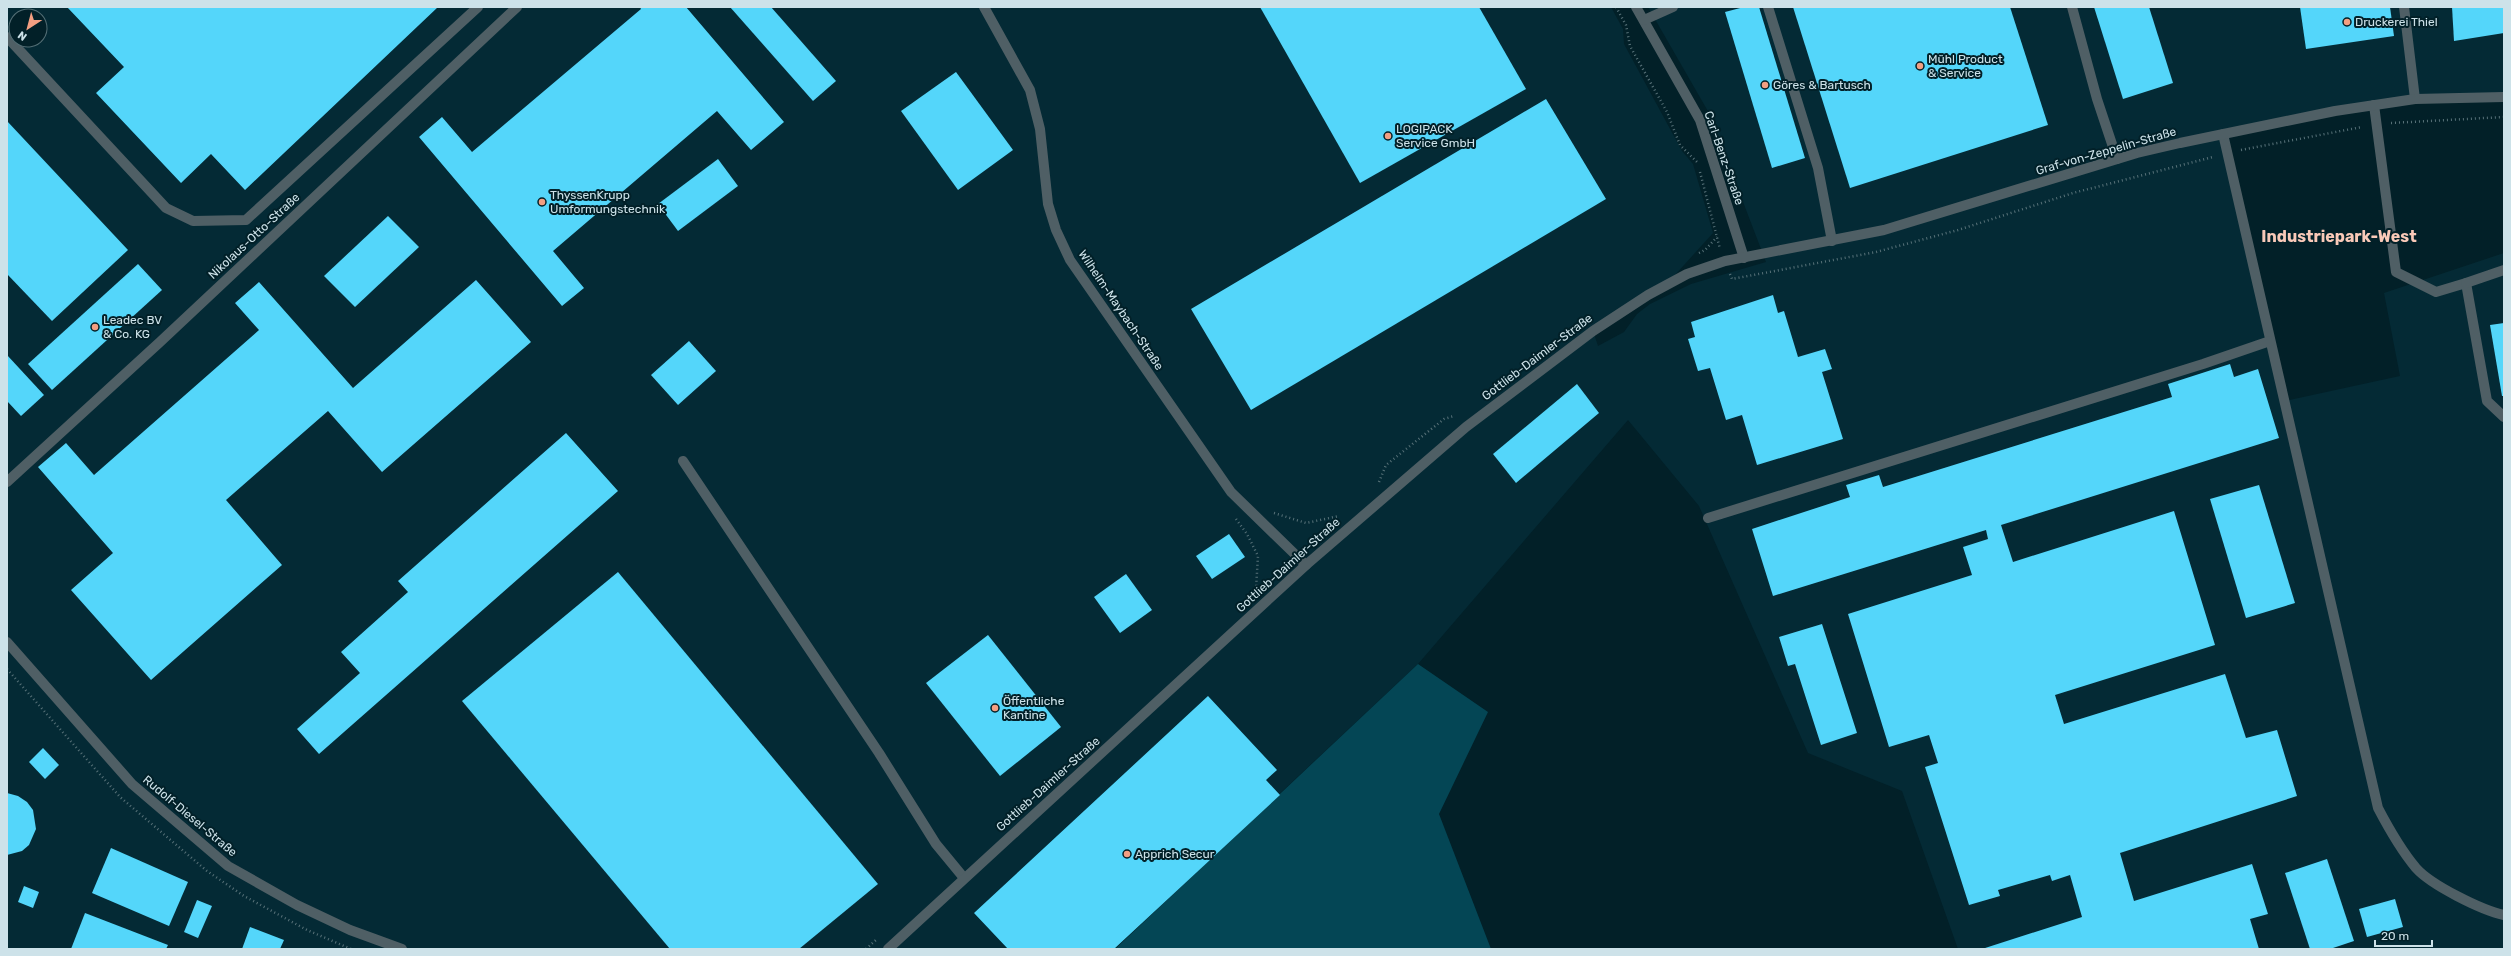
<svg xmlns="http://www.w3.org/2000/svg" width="2511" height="956" viewBox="0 0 2511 956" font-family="Rubik,sans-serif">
<rect width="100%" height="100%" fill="#022028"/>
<!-- built -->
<path fill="#042a35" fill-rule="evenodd" d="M7,7h1604l12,22 1,15 58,107 11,13 20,69 -48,53 -72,45 5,15 26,-14 13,-18 13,-10 41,-20 75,-22 -57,-149 -61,-106h856v90l-89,2 -192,35 62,267 115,-25 -16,-83 120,-40v696h-546l-56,-158 -94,-38 -109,-247 -71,-86 -210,244 -304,285h-1107zM16,16h24v24h-24z"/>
<!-- green -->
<polygon fill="#044655" points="1418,664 1488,712 1439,814 1491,949 1115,949"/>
<!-- building -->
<g fill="#54d6fa">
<polygon points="67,7 438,7 245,190 211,154 181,183 96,93 124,67"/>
<polygon points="640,7 686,7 784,122 751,150 717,111 553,251 584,288 562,306 419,137 442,117 472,152 641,9"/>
<polygon points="730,7 771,7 836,81 813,101"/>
<polygon points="1260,7 1479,7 1526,89 1360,183"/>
<polygon points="1744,7 1759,7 1805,158 1772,168 1725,12"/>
<polygon points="1793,7 2010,7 2048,125 1850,188"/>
<polygon points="2094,7 2149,7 2173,83 2123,99"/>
<polygon points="2300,7 2390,7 2394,36 2306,49"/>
<polygon points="2452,7 2504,7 2504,33 2454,41"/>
<polygon points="956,72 1013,150 958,190 901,111"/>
<polygon points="1546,99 1606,199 1251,410 1191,309"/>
<polygon points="7,121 128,250 52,321 7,274"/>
<polygon points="718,159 738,186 678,231 658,204"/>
<polygon points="388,216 419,247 355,307 324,276"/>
<polygon points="138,264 162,290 52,390 28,364"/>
<polygon points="476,280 531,342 382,472 328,411 226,500 282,565 151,680 71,590 113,553 38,467 66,443 94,475 259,330 235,303 259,282 353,388"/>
<polygon points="1773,295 1778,313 1784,311 1798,357 1825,349 1832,369 1822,372 1843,439 1757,465 1742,415 1726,420 1710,368 1698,371 1688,339 1695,337 1691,322"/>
<polygon points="2504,323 2504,396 2502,396 2490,325"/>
<polygon points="689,341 716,371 678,405 651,375"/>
<polygon points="7,355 44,395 21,416 7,401"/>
<polygon points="2230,364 2234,377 2258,369 2279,438 2001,525 2013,562 2174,511 2215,645 2055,695 2064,724 2225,674 2246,738 2277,730 2297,796 2120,853 2134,901 2252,864 2268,914 2250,919 2259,949 1982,949 2082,917 2070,875 2052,881 2050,875 1998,890 2000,896 1969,905 1925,767 1938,763 1929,735 1889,747 1848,614 1972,575 1963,547 1988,539 1986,530 1773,596 1752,529 1850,497 1846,485 1879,475 1883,487 2172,397 2168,384"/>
<polygon points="1577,384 1599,413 1516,483 1493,454"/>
<polygon points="566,433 618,491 319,754 297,729 360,673 341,652 408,592 398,581"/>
<polygon points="2259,485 2295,603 2246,618 2210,499"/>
<polygon points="1229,534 1245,557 1212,579 1196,556"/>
<polygon points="618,572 878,884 799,949 670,949 462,701"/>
<polygon points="1126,574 1152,610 1120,633 1094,597"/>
<polygon points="1822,624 1857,733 1821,745 1795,664 1788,666 1779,637"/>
<polygon points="988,635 1061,727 1000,776 926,683"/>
<polygon points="1208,696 1277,770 1266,780 1280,795 1114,949 1008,949 974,913"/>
<polygon points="43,748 59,765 45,779 29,762"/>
<polygon points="7,793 18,796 27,802 33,810 36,829 29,845 22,851 7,855"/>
<polygon points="111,848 188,882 169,926 92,893"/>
<polygon points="2327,859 2354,941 2330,949 2310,949 2285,873"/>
<polygon points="24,886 39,892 33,908 18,902"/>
<polygon points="2395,899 2403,927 2367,937 2359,909"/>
<polygon points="197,900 212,906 198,938 184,932"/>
<polygon points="85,913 168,945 166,949 71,949"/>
<polygon points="250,927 284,940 280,949 242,949"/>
</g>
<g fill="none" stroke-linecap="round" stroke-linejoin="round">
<!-- path -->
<g stroke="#587279" stroke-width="2.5" stroke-dasharray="1 3" stroke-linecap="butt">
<polyline points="1616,7 1626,25 1630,46 1667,112 1680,145 1697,162"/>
<polyline points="2391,123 2504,117"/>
<polyline points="2241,150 2362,127"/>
<polyline points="1700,172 1720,249"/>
<polyline points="1699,253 1705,250 1717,237"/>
<polyline points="1730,274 1732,279 1876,252 1958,230 2073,193 2213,157"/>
<polyline points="1379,482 1386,465 1444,419 1454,416"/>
<polyline points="1274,513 1306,523 1339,516"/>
<polyline points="1236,519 1247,534 1258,556 1256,589 1253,592"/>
<polyline points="7,669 120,797 207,871 244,896 307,930 351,949"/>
<polyline points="866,949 876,940"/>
</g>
<!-- minor -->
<g stroke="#4f5f65" stroke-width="10">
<polyline points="984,7 1030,90 1040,129 1048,204 1056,230 1070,260 1231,492 1306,565"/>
<polyline points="1636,7 1700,120 1744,258"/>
<polyline points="1768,7 1818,168 1832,241"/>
<polyline points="2072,7 2097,99 2117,159"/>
<polyline points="2404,7 2415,99"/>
<polyline points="1644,20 1673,7"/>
<polyline points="7,37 166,208 193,221 246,220 478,7"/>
<polyline points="2374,105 2396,272 2436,292 2466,283 2487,401 2504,417"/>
<path d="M2223,134l155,674c11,21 22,41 38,60 15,17 65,42 88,47"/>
<polyline points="2466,283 2504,270"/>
<polyline points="683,461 879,753 936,844 964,878"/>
<polyline points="7,482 160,342 517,7"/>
<polyline points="1708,518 2203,364 2270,341"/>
<polyline points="7,642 132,784 228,866 297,905 350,930 402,949"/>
<polyline points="888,949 1306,565 1466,427 1593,331 1648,295 1687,274 1725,261 1884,230 2137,153 2180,143 2335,111 2415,99 2504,97"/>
</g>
</g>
<!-- markers -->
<g fill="#f39f82" stroke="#022028" stroke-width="1.5">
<circle cx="2347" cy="22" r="4"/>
<circle cx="1920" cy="66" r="4"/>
<circle cx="1765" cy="85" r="4"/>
<circle cx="1388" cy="136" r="4"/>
<circle cx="542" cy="202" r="4"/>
<circle cx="95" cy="327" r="4"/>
<circle cx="995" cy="708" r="4"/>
<circle cx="1127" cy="854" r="4"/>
</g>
<g text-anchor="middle" stroke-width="4" stroke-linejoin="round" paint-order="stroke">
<!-- poi labels -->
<g font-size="12" fill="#cde2e9" stroke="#022028" text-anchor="start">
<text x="2355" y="26">Druckerei Thiel</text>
<text x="1928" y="63">Mühl Product<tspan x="1928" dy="14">&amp; Service</tspan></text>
<text x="1773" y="89">Göres &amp; Bartusch</text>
<text x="1396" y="133">LOGIPACK<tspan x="1396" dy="14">Service GmbH</tspan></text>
<text x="550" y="199">ThyssenKrupp<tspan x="550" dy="14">Umformungstechnik</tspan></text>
<text x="103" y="324">Leadec BV<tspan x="103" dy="14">&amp; Co. KG</tspan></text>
<text x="1003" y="705">Öffentliche<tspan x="1003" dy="14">Kantine</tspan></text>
<text x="1135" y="858">Apprich Secur</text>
</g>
<!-- street labels -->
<g font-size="12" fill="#cde2e9" stroke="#022028">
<text transform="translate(2106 151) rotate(-16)" y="4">Graf-von-Zeppelin-Straße</text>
<text transform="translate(1724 158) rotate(71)" y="4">Carl-Benz-Straße</text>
<text transform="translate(254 236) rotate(-43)" y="4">Nikolaus-Otto-Straße</text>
<text transform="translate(1121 310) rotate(56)" y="4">Wilhelm-Maybach-Straße</text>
<text transform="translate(1537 357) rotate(-37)" y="4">Gottlieb-Daimler-Straße</text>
<text transform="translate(1288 565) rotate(-42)" y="4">Gottlieb-Daimler-Straße</text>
<text transform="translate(1048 784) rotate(-42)" y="4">Gottlieb-Daimler-Straße</text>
<text transform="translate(190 816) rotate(40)" y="4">Rudolf-Diesel-Straße</text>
</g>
<!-- district labels -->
<g font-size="16" font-weight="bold" fill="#f9c9b8" stroke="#022028">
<text x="2339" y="242">Industriepark-West</text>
</g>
</g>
<!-- border -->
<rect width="2511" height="956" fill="none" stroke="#cde2e9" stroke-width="16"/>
<!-- north arrow -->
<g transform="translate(28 28) rotate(216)"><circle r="19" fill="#022028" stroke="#536e75"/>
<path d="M0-3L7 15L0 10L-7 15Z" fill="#f39f82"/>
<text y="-6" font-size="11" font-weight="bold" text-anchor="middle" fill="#cde2e9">N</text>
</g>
<!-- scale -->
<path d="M2375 940v6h57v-6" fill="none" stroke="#cde2e9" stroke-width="2"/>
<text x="2381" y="940" font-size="12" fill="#cde2e9" stroke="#022028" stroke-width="3" paint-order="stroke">20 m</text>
</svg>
